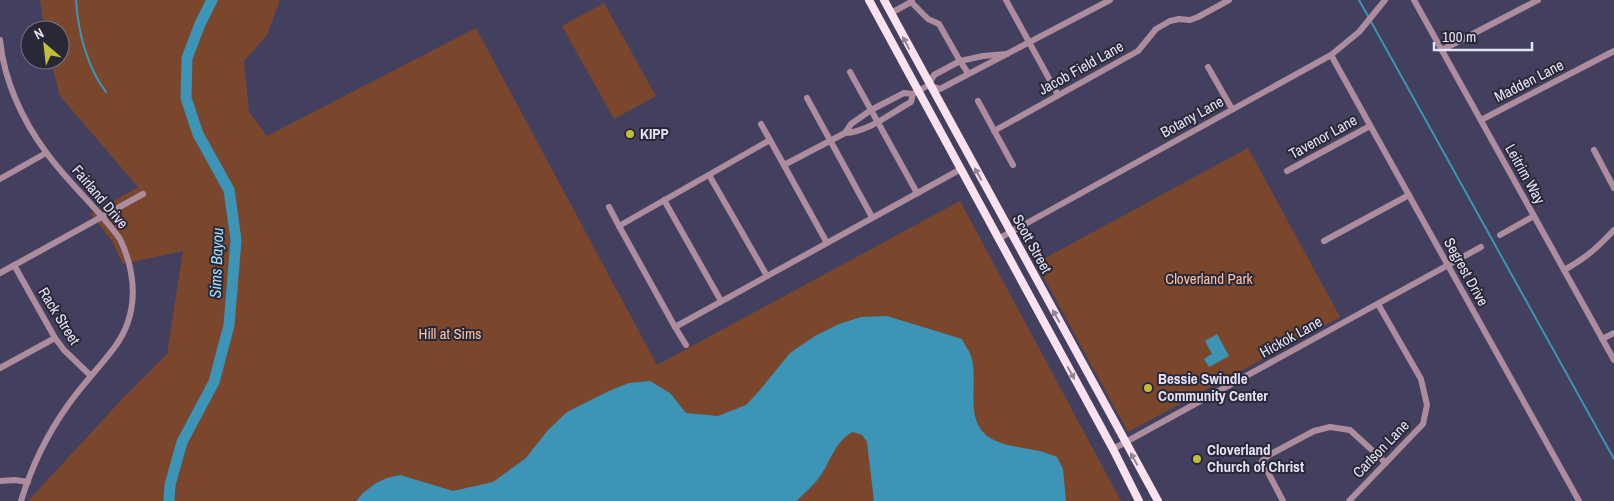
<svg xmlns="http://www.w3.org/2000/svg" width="1614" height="501" viewBox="0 0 1614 501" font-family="'Archivo Narrow',sans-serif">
<rect width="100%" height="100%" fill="#42405e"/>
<!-- green -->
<g fill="#7a472c">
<polygon points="40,0 280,0 267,35 244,61 249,112 267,136 476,28 657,365 960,201 1121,501 28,501 125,396 167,354 183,251 123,264 112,241 91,214 138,187 60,96 51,60 60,60 60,30 45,30"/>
<polygon points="604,3 656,96 614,119 562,26"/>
<polygon points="1248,148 1340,317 1128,432 1036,263"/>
</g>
<!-- water -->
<g fill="#3c94b7">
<path d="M887,316l75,23c2,5 7,11 9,17 9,28 -10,68 23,84 14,7 29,7 45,11 6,1 12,4 18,6l6,12 3,32h-192l-7,-59 -5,-7 -9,-3c-16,7 -23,29 -32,43 -7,10 -16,18 -25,26h-440l7,-8 13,-10 11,-5 13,-3 53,16 40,-9 33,-24 22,-28 19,-18 42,-21 20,-8 21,-2 20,12 16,20 32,3 28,-11 14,-15 30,-37 25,-17 24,-12 22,-7z"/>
<polygon points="1217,334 1229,356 1209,367 1204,359 1212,354 1205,341"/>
</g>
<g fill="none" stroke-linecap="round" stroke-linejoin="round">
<!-- stream -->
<g stroke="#3c94b7" stroke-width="2">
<path d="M76,0c2,32 11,67 30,92"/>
<polyline points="1359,0 1614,459"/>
</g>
<!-- river -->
<polyline stroke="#3c94b7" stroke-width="11" points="169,501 170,485 182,442 214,382 229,325 236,240 229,190 198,134 186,98 187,58 200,24 212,0"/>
<!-- minor -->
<g stroke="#ad8d9d" stroke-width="6">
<polyline points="1006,0 1058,95"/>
<polyline points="1414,0 1614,360"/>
<polyline points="911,2 928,19 939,24 960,61 968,73"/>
<polyline points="891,13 911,2 912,0"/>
<path d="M0,40c4,40 22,80 46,112 22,31 52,56 74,87 17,36 19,76 -6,109 -15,20 -32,37 -46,57 -20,28 -37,63 -47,96"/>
<polyline points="1442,50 1538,0"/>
<polyline points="1331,55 1579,501"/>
<polyline points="1208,67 1232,109"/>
<polyline points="850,72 917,193"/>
<polyline points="929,85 940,89 1110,0"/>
<path d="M913,94l-2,8c-20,11 -43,30 -66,31l6,-9 20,-14 33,-17 9,1 16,-9 5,-10 26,-14 23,-5 24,-2"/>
<polyline points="807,98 872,217"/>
<polyline points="978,101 1013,165"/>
<polyline points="1481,120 1614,51"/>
<polyline points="761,124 770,140"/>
<polyline points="994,131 1138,51 1156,29 1170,21 1179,19 1190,20 1198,17 1229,0"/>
<polyline points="1594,150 1614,188"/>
<polyline points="784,165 845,133"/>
<polyline points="1287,171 1370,126"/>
<polyline points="709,175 767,276"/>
<polyline points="0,179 46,153"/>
<polyline points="664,200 721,301"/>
<polyline points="609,207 619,226"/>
<polyline points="1500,235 1534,216"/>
<polyline points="998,239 1331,55 1359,32 1385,0"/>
<polyline points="1324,241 1409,195"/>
<polyline points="827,243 770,140 619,226 675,327 961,169"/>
<polyline points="14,265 55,338 64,350 90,375"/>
<path d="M1564,270c21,-11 34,-23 50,-40"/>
<polyline points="0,273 143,194"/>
<polyline points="675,327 686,345"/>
<polyline points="1602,339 1614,333"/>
<polyline points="0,368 55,338"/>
<polyline points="1113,449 1481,247"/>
<polyline points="0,481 15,480 28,482"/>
<polyline points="1283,501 1262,461 1269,455 1314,431 1330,427 1350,430 1386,463"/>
<polyline points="1349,501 1423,424 1427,405 1421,379 1378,304"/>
</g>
<!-- major -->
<g stroke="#fce2ee" stroke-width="8">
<polyline points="869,0 1113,449 1139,501"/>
<polyline points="884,0 1158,501"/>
</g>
</g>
<!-- one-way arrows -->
<defs><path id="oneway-solid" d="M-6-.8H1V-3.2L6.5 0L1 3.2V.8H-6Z" transform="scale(1.25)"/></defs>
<g fill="#928592">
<use href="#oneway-solid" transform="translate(906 43) rotate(-118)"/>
<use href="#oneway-solid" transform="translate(978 174) rotate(-119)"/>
<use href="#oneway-solid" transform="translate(1056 316) rotate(-119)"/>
<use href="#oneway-solid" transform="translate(1071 373) rotate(61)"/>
<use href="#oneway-solid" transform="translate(1134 459) rotate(-119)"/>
</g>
<!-- markers -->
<g fill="#c2bd3f" stroke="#292837" stroke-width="2">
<circle cx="630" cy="134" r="5"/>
<circle cx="1148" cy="388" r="5"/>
<circle cx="1197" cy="459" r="5"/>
</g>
<g text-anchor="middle" stroke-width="4" stroke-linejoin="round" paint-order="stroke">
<!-- street labels -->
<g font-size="15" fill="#e4e3f6" stroke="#292837">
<text transform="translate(1081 68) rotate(-29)" y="5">Jacob Field Lane</text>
<text transform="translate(1529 81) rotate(-27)" y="5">Madden Lane</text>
<text transform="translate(1192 117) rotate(-29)" y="5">Botany Lane</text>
<text transform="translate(1323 137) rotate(-29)" y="5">Tavenor Lane</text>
<text transform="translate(1525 174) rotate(61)" y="5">Leitrim Way</text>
<text transform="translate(100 197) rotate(50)" y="5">Fairland Drive</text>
<text transform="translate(1032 244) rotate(61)" y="5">Scott Street</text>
<text transform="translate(1466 272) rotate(61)" y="5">Segrest Drive</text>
<text transform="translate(59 316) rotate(58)" y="5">Rack Street</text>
<text transform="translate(1291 337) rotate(-29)" y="5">Hickok Lane</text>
<text transform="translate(1381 449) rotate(-46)" y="5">Carlson Lane</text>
</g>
<!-- poi labels -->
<g font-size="15" font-weight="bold" fill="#e4e3f6" stroke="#292837" text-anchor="start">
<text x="640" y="139">KIPP</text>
<text x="1158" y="384">Bessie Swindle<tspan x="1158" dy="17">Community Center</tspan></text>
<text x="1207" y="455">Cloverland<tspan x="1207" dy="17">Church of Christ</tspan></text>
</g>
<!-- park labels -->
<g font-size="15" fill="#fcc2a6" stroke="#292837">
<text x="1209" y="284">Cloverland Park</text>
<text x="450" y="339">Hill at Sims</text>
</g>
<!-- water labels -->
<g font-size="16" font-style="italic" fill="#9edffc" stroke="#292837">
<text transform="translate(216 263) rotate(-88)" y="6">Sims Bayou</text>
</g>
</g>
<!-- north arrow -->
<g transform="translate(45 45) rotate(332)"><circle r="24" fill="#292837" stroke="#747383"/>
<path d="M0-4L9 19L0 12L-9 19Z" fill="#c2bd3f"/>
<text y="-8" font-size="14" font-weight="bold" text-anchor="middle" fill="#e4e3f6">N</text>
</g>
<!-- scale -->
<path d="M1434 42v8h98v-8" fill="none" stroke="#e4e3f6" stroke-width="2.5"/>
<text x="1442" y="42" font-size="15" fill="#e4e3f6" stroke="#292837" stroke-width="4" paint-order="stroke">100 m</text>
</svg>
